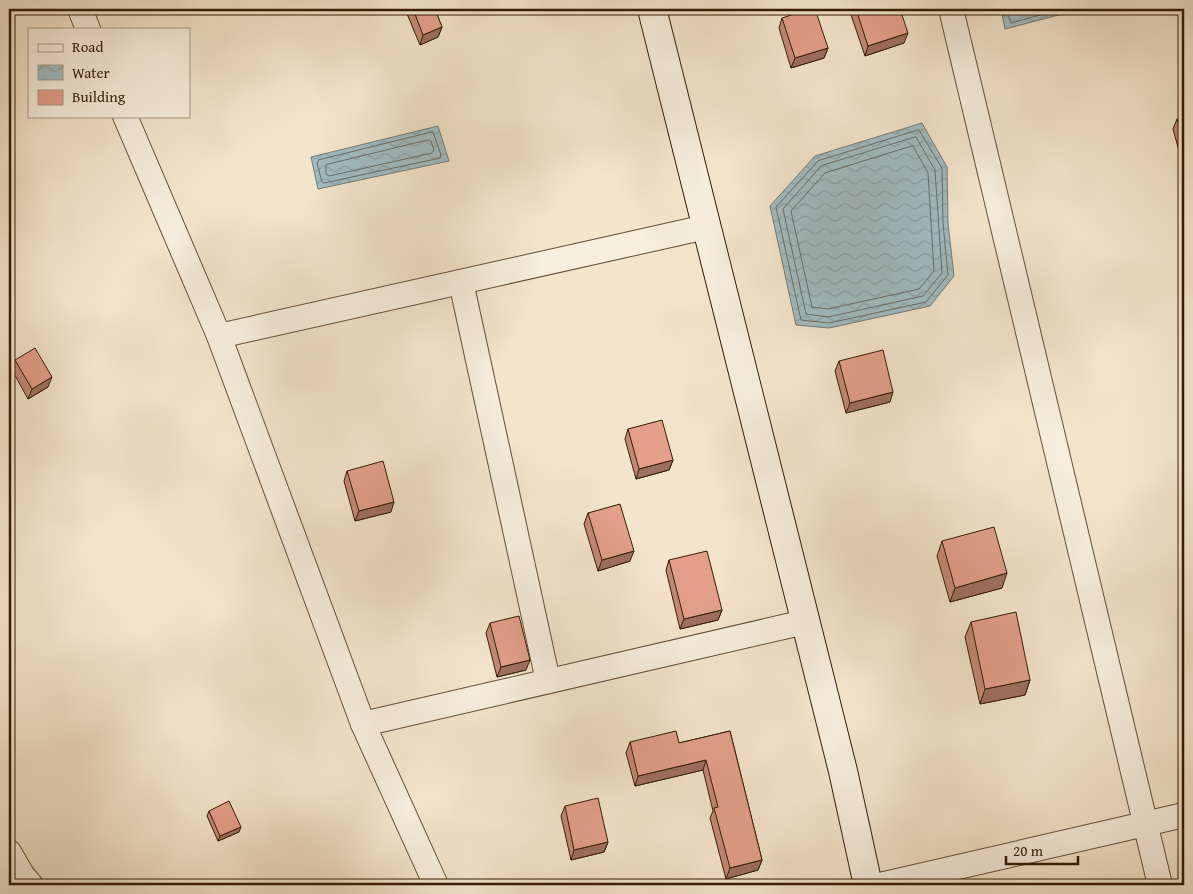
<svg xmlns="http://www.w3.org/2000/svg" width="1193" height="894" viewBox="0 0 1193 894" font-family="'Gentium Book Plus',serif">
<defs>
<pattern id="water-waves" width="16" height="10" patternUnits="userSpaceOnUse" patternTransform="scale(1.25)"><rect width="16" height="10" fill="#a1bcc2"/><path d="M0 5q4-4 8 0t8 0" fill="none" stroke="#8ba1a5"/></pattern>
</defs>
<rect width="100%" height="100%" fill="#f3e5cc"/>
<filter id="stains"><feTurbulence type="fractalNoise" baseFrequency=".004" numOctaves="4"/><feColorMatrix values="0 0 0 0 .2 0 0 0 0 .09 0 0 0 0 .02 0 0 0 .5 -.17"/></filter>
<radialGradient id="worn" r=".72"><stop offset=".6" stop-color="#630" stop-opacity="0"/><stop offset="1" stop-color="#630" stop-opacity=".3"/></radialGradient>
<!-- water -->
<g fill="url(#water-waves)" stroke="#757c76">
<polygon points="1001,9 1082,9 1005,29"/>
<polygon points="922,123 947,167 948,223 954,276 930,306 829,328 796,325 770,206 815,156"/>
<polygon points="438,126 449,161 318,189 311,157"/>
</g>
<g fill="none" stroke-linecap="round" stroke-linejoin="round">
<!-- shore -->
<g stroke="#6a6c64" stroke-width="1">
<polyline points="1006,9 1011,23 1062,9"/>
<polygon points="919,130 942,168 943,223 948,275 926,302 829,323 801,320 776,207 818,161"/>
<polygon points="433,132 441,155 440,158 324,183 322,182 317,163 319,160"/>
<polygon points="916,137 935,170 942,273 923,296 828,317 806,314 783,209 821,166"/>
<polygon points="428,140 431,141 434,150 432,153 329,176 326,174 326,165"/>
<polygon points="913,146 928,173 934,271 919,289 828,309 812,307 791,211 825,173"/>
</g>
<defs>
<g id="street">
<polyline points="80,9 88,29"/>
<polyline points="951,9 1160,885"/>
<polyline points="125,116 219,336 363,724 436,885"/>
<polyline points="461,282 548,681"/>
<polyline points="219,336 706,227"/>
<polyline points="363,724 805,622"/>
<polyline points="9,852 23,876 31,885"/>
<polyline points="880,885 1184,815"/>
</g>
<polyline id="secondary" points="652,9 843,771 868,885"/>
</defs>
<!-- street casing -->
<use href="#street" stroke="#644e37" stroke-width="26"/>
<!-- secondary casing -->
<use href="#secondary" stroke="#341c05" stroke-width="30"/>
<!-- street -->
<use href="#street" stroke="#f7eede" stroke-width="24"/>
<!-- secondary -->
<use href="#secondary" stroke="#f7eede" stroke-width="28"/>
</g>
<!-- wall -->
<g fill="#c38977" stroke="#341c05">
<polygon points="405,9 435,9 442,27 438,37 420,45"/>
<polygon points="849,9 900,9 904,43 865,56"/>
<polygon points="782,18 828,48 824,58 791,68 779,28"/>
<polygon points="1184,117 1184,169 1173,129 1177,119"/>
<polygon points="15,360 48,387 28,399 12,370"/>
<polygon points="839,361 890,402 846,413 835,371"/>
<polygon points="628,429 673,460 669,470 636,479 625,439"/>
<polygon points="347,471 391,512 355,521 344,481"/>
<polygon points="588,513 630,561 598,571 584,524"/>
<polygon points="942,541 1002,588 950,602 937,556"/>
<polygon points="669,560 722,610 718,620 680,629 666,570"/>
<polygon points="971,622 1030,680 1025,695 980,704 965,637"/>
<polygon points="490,623 526,670 497,677 486,633"/>
<polygon points="730,731 762,860 758,870 726,879 710,818 713,811 703,770 635,786 626,753 630,742 679,743"/>
<polygon points="565,806 608,842 604,852 571,860 561,816"/>
<polygon points="209,811 239,832 218,841 207,816"/>
</g>
<!-- shaded-wall -->
<g fill="#9f6f61" stroke="#341c05">
<polygon points="442,27 438,37 420,45 423,35"/>
<polygon points="908,33 904,43 865,56 868,46"/>
<polygon points="828,48 824,58 791,68 795,58"/>
<polygon points="52,377 48,387 28,399 32,389"/>
<polygon points="893,392 890,402 846,413 850,403"/>
<polygon points="673,460 669,470 636,479 639,469"/>
<polygon points="394,502 391,512 355,521 359,511"/>
<polygon points="634,551 630,561 598,571 602,560"/>
<polygon points="1007,573 1002,588 950,602 955,588"/>
<polygon points="722,610 718,620 680,629 684,619"/>
<polygon points="530,660 526,670 497,677 501,667"/>
<polygon points="1030,680 1025,695 980,704 985,689"/>
<polygon points="706,760 703,770 635,786 638,776"/>
<polygon points="241,827 239,832 218,841 220,836"/>
<polygon points="608,842 604,852 571,860 574,850"/>
<polygon points="762,860 758,870 726,879 730,868"/>
</g>
<!-- building -->
<g fill="#e39f8a" stroke="#341c05">
<polygon points="413,9 435,9 442,27 423,35"/>
<polygon points="810,9 815,9 828,48 795,58 782,18"/>
<polygon points="856,9 900,9 908,33 868,46"/>
<polygon points="1184,117 1184,146 1177,119"/>
<polygon points="35,348 52,377 32,389 15,360"/>
<polygon points="883,350 893,392 850,403 839,361"/>
<polygon points="662,420 673,460 639,469 628,429"/>
<polygon points="383,461 394,502 359,511 347,471"/>
<polygon points="620,504 634,551 602,560 588,513"/>
<polygon points="994,527 1007,573 955,588 942,541"/>
<polygon points="707,551 722,610 684,619 669,560"/>
<polygon points="1016,612 1030,680 985,689 971,622"/>
<polygon points="519,616 530,660 501,667 490,623"/>
<polygon points="676,731 679,743 730,731 762,860 730,868 714,808 718,807 706,760 638,776 630,742"/>
<polygon points="598,798 608,842 574,850 565,806"/>
<polygon points="229,801 241,827 220,836 209,811"/>
</g>
<!-- margin -->
<rect width="1193" height="894" fill="none" stroke="#f3e5cc" stroke-width="30"/>
<rect x="10" y="10" width="1173" height="874" fill="none" stroke="#341c05" stroke-width="2.5"/>
<rect x="15" y="15" width="1163" height="864" fill="none" stroke="#341c05"/>
<!-- legend -->
<rect x="28" y="28" width="162" height="90" fill="#f7eede" stroke="#a99a87"/>
<rect x="38" y="44" width="25" height="8" fill="#f7eede" stroke="#a99a87"/>
<text x="72" y="52" font-size="15" fill="#341c05">Road</text>
<rect x="38" y="65" width="25" height="15" fill="url(#water-waves)" stroke="#a99a87"/>
<text x="72" y="78" font-size="15" fill="#341c05">Water</text>
<rect x="38" y="90" width="25" height="15" fill="#e39f8a" stroke="#a99a87"/>
<text x="72" y="102" font-size="15" fill="#341c05">Building</text>
<!-- scale -->
<path d="M1006 856v8h72v-8" fill="none" stroke="#341c05" stroke-width="2.5"/>
<text x="1013" y="856" font-size="15" fill="#341c05" stroke="#f7eede" stroke-width="4" paint-order="stroke">20 m</text>
<rect width="100%" height="100%" filter="url(#stains)"/>
<rect width="100%" height="100%" fill="url(#worn)"/>
</svg>
